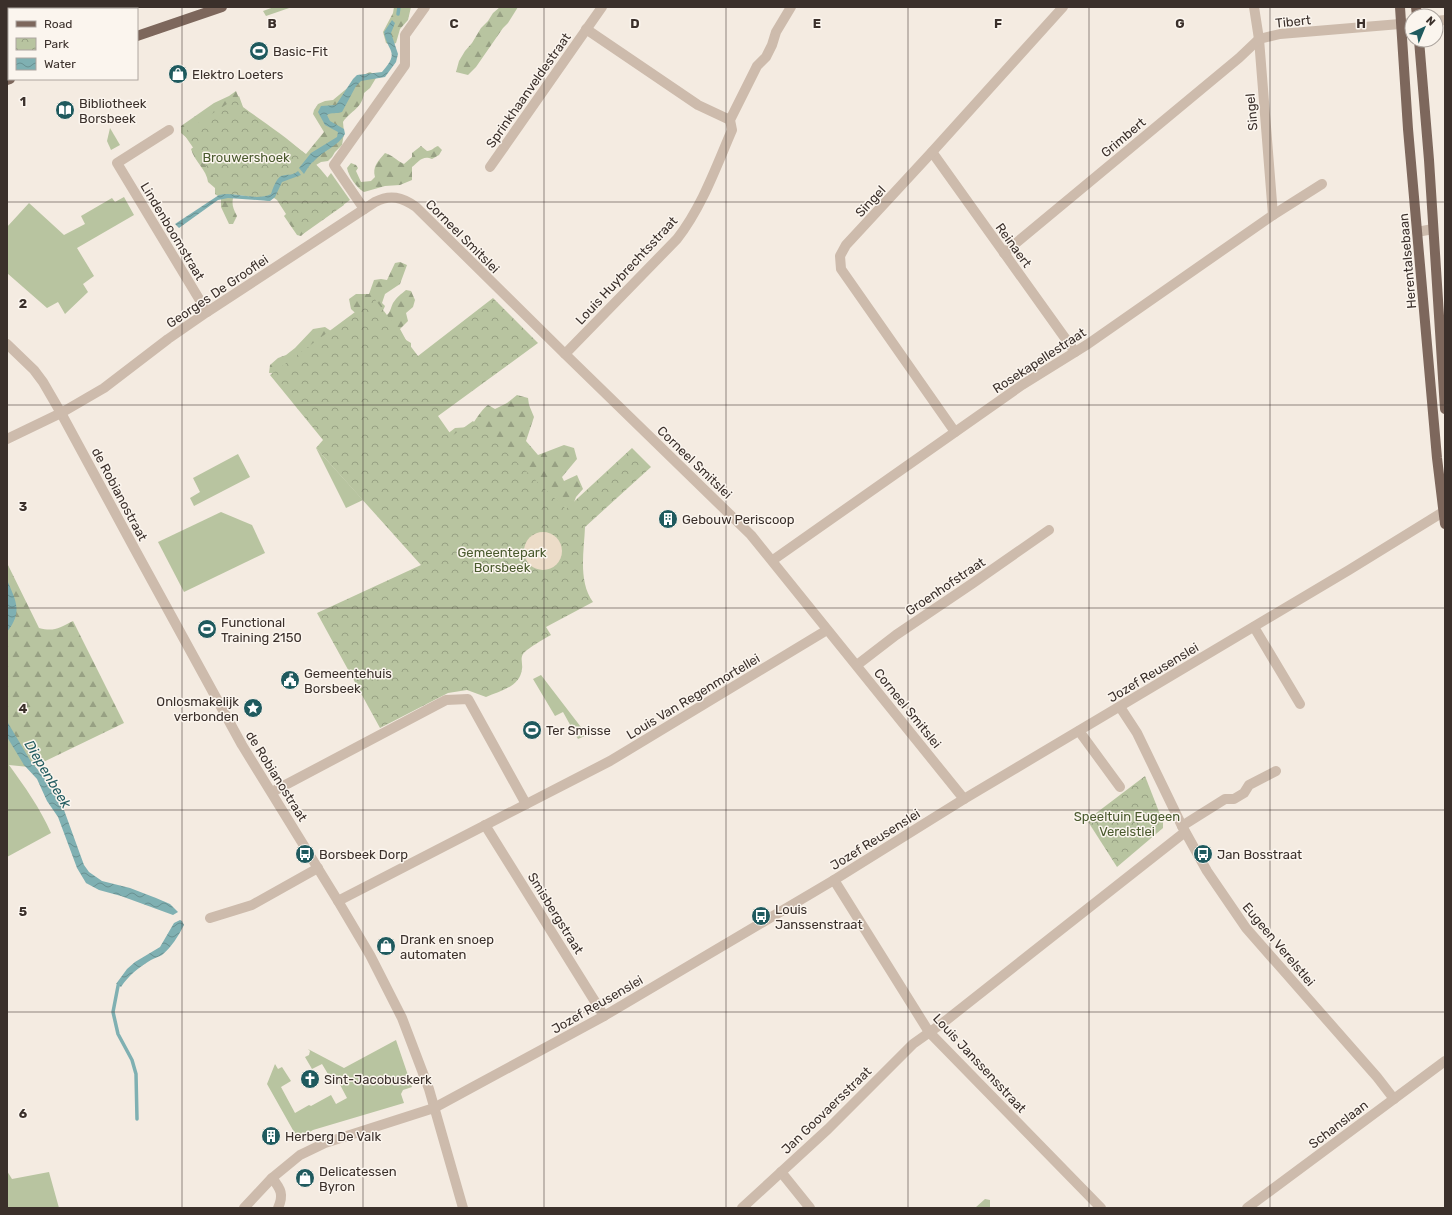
<svg xmlns="http://www.w3.org/2000/svg" width="1452" height="1215" viewBox="0 0 1452 1215" font-family="Rubik,sans-serif">
<defs>
<pattern id="forest-firs" width="22" height="20" patternUnits="userSpaceOnUse"><rect width="22" height="20" fill="#b8c4a0"/><path d="M5 1l3.5 6h-7zM16 11l3.5 6h-7z" fill="#97a083"/></pattern>
<pattern id="park-crowns" width="20" height="18" patternUnits="userSpaceOnUse"><rect width="20" height="18" fill="#b8c4a0"/><path d="M2 6a3 3 0 1 1 6 0M12 15a3 3 0 1 1 6 0" fill="none" stroke="#97a083"/></pattern>
<pattern id="water-waves" width="16" height="10" patternUnits="userSpaceOnUse"><rect width="16" height="10" fill="#7fb0b2"/><path d="M0 5q4-4 8 0t8 0" fill="none" stroke="#699091"/></pattern>
</defs>
<rect width="100%" height="100%" fill="#f4ebe1"/>
<!-- green -->
<g fill="#b8c4a0">
<polygon points="274,7 292,7 266,16 263,11"/>
<polygon points="110,128 120,145 111,150 107,141"/>
<polygon points="331,173 350,200 339,208 324,182"/>
<polygon points="124,197 134,215 77,248 94,276 83,284 88,292 65,314 58,302 47,308 7,273 7,227 29,203 64,235 85,224 81,216 112,198 115,202"/>
<polygon points="316,448 363,500 346,508"/>
<polygon points="238,454 250,477 194,506 190,498 200,492 193,478"/>
<polygon points="221,512 252,525 265,553 184,592 158,542"/>
<polygon points="541,675 587,735 578,739 563,712 555,716 533,679"/>
<path d="M7,730l22,37 -20,-2c16,22 31,43 42,68l-44,24z"/>
<polygon points="396,1040 412,1087 403,1090 401,1094 404,1103 313,1130 298,1139 267,1084 275,1064 278,1069 282,1067 291,1081 281,1087 295,1113 309,1105 311,1106 331,1095 336,1104 347,1098 336,1077 331,1079 322,1064 312,1069 305,1057 309,1055 310,1051 308,1049 344,1068"/>
<polygon points="7,1171 12,1179 49,1172 59,1208 7,1208"/>
</g>
<!-- forest -->
<g fill="url(#forest-firs)">
<polygon points="394,7 411,7 408,20 400,29 396,43 391,45 386,43 383,32 393,13"/>
<polygon points="500,7 518,7 508,23 503,28 476,67 468,75 456,72 459,61 465,51 472,43 481,28 488,21 493,13"/>
<path d="M370,72l4,2 2,4 -6,10 -6,5c-2,16 -13,17 -21,29l1,11 -2,12 -7,7 -3,5 -4,4 -7,1 -5,3 -9,65 -6,6 -4,-1 -13,-19 2,-2 -9,-14 -3,-2 -6,3 -33,-9c-4,10 -3,15 2,24l-4,8h-4l-8,-17v-9l-6,-4v-6l-7,-6c-1,-12 -14,-21 -17,-33l4,-3 -1,-7 -7,-1 -6,-5v-7l33,-23 15,-7 7,-5 7,17 63,46 18,-22 -11,-18 1,-4 4,-6 7,-3 8,-1 18,-15 6,-7z"/>
<path d="M421,146l6,5c5,0 7,-4 11,-5l4,4 -3,5 -7,4c-10,-4 -13,3 -20,8v13l-12,5 -15,1 -21,6c-8,-5 -15,-15 -17,-24l4,-5 5,2 2,3 -2,3 5,11 10,-1 4,-4c-3,-10 3,-16 10,-24 7,2 11,7 19,11l8,-7v-4z"/>
<path d="M400,262l7,3 -7,19 -15,10 -3,9 3,3 -4,9 3,2c7,-4 6,-8 9,-14 4,-6 8,-9 13,-13l5,1 4,9 -2,7 -7,6 2,8 -8,8 6,11 5,3v10l31,85 13,-10 15,-1c7,-8 10,-16 18,-22l7,4 12,-6 10,-8 11,3 1,7 5,12 -8,24 12,14 26,-10 10,3 3,11 -15,18 2,4 13,-6 6,14 -7,8 -6,16 -290,-139 -11,-1 1,-8 8,-7 8,-3 9,-7 18,-19 12,-2 9,6 34,-8 -17,-16 -2,-10 7,-5h13l5,-14 7,-1 6,1 8,-17z"/>
<path d="M7,563l32,65c15,4 20,0 34,-7l51,102 -91,44 -26,-37z"/>
<polygon points="985,1199 990,1200 990,1208 975,1208"/>
</g>
<!-- park -->
<g fill="url(#park-crowns)">
<path d="M239,96l4,11c37,27 79,52 100,95l1,3 -41,29 -27,-37 -5,-3c-15,7 -31,-1 -46,0l-42,-61z"/>
<path d="M374,298l44,58 75,-58 45,45 -100,73 14,20 21,-15 93,88 66,-61 19,19 -66,60c-1,25 -7,54 8,75l-47,25 5,8c-6,3 -26,15 -28,19 -3,5 0,10 -1,15 -2,18 -22,22 -36,28l-19,-7 -19,3 -68,35 -63,-115 104,-48 -105,-117 7,-8 -53,-65z"/>
<polygon points="1145,776 1163,822 1163,828 1117,867 1087,820"/>
</g>
<!-- plaza -->
<circle fill="#ecdcc8" cx="543" cy="551" r="19"/>
<!-- water -->
<g fill="url(#water-waves)">
<path d="M392,20l3,3 -4,10 7,21 -2,8 -11,15 -24,4 -5,5 -14,26c-6,2 -10,0 -15,3l3,6 14,8 1,5c-8,13 -21,16 -31,27 -4,3 -7,8 -10,13l-5,-6 12,-15 26,-16 1,-5 -13,-7 -7,-13 3,-6 15,-1 17,-26 4,-4 25,-3c19,-21 5,-20 2,-40z"/>
<path d="M298,171l3,4 -19,7 -7,15 -5,4 -42,-3 -10,2 -39,28 -4,-4 44,-29c17,-4 36,7 52,-1 2,-6 5,-15 10,-18 6,-2 12,0 17,-5z"/>
<path d="M7,580c9,21 16,32 0,52z"/>
<polygon points="8,723 30,760 43,776 64,810 84,865 89,872 102,881 130,888 156,898 170,904 178,912 173,915 121,896 99,890 86,883 77,868 58,817 47,801 37,779 24,765 7,737 7,724"/>
<path d="M180,920l2,1 2,4c-5,10 -13,23 -22,30 -3,2 -8,3 -11,5 -12,7 -23,16 -30,27l-5,-3 11,-15 8,-7 25,-15 14,-24z"/>
</g>
<g fill="none" stroke-linecap="round" stroke-linejoin="round">
<!-- stream -->
<g stroke="#7fb0b2" stroke-width="3.5">
<polyline points="398,14 399,7"/>
<polyline points="120,982 118,986 113,1012 118,1034 132,1060 136,1074 137,1119"/>
</g>
<!-- minor -->
<g stroke="#cdbbac" stroke-width="10">
<polyline points="15,7 16,9"/>
<polyline points="32,7 33,9"/>
<polyline points="1254,7 1259,39 1273,215"/>
<polyline points="1436,21 1445,20"/>
<polyline points="586,29 698,105 730,120"/>
<polyline points="1259,39 1280,34 1412,23"/>
<polyline points="169,130 117,163 207,312"/>
<polyline points="932,152 1075,352"/>
<polyline points="490,167 602,7"/>
<polyline points="364,209 334,165 405,65 405,35 425,7"/>
<polyline points="1417,232 1433,229"/>
<polyline points="1004,253 1239,58 1259,39"/>
<polyline points="7,344 34,370 43,382 61,413 133,546 242,745 338,901 370,955 402,1018 429,1089 463,1208"/>
<path d="M565,354l112,-115c25,-32 39,-72 55,-109l-2,-10 27,-54 9,-9 6,-12 4,-13 15,-25"/>
<polyline points="955,432 841,269 840,256 846,245 932,152 1063,7"/>
<path d="M7,439l54,-26 43,-25 64,-49 39,-27 168,-110c15,-8 27,-5 41,5l149,147 186,181 213,264"/>
<polyline points="773,560 1022,385 1088,344 1273,215 1322,184"/>
<polyline points="1254,627 1300,704"/>
<polyline points="857,665 896,635 973,583 1049,530"/>
<polyline points="1120,707 1137,733 1182,826 1207,871 1246,928 1377,1077 1394,1099"/>
<polyline points="1079,731 1120,787"/>
<polyline points="272,792 446,700 468,699 526,804"/>
<polyline points="485,825 604,1016"/>
<polyline points="1182,826 1225,799 1234,799 1244,793 1249,785 1276,771"/>
<polyline points="834,880 929,1032 1101,1208"/>
<polyline points="338,901 610,761 827,630"/>
<polyline points="210,918 252,905 318,868"/>
<polyline points="781,1172 810,1208"/>
<path d="M272,1178c9,11 12,17 6,30"/>
<polyline points="244,1208 272,1178 300,1155 325,1143 434,1108 604,1016 834,880 964,799 1349,570 1443,512 1445,508"/>
<polyline points="742,1208 828,1129 913,1044 944,1022 1185,832"/>
<polyline points="1247,1208 1445,1061"/>
</g>
<!-- major -->
<g stroke="#7d675c" stroke-width="10">
<polyline points="1400,7 1408,129 1437,458 1445,524"/>
<polyline points="1416,7 1417,16"/>
<polyline points="137,36 222,7"/>
<polyline points="1419,40 1429,160 1445,409"/>
<polyline points="7,80 10,79"/>
</g>
</g>
<!-- grid -->
<path fill="none" stroke="#3b302b" stroke-width="1" stroke-opacity="0.55" d="M182,7v1201M363,7v1201M544,7v1201M726,7v1201M908,7v1201M1089,7v1201M1270,7v1201M7,202h1438M7,405h1438M7,608h1438M7,810h1438M7,1012h1438"/>
<!-- icons -->
<defs>
<symbol id="stadium-disc" viewBox="-11 -11 22 22"><circle r="9.5" fill="#1f5a5e" stroke="#fbf5ee"/><path d="M0-5a6.5 5 0 1 0 0 10a6.5 5 0 1 0 0-10ZM-3.5-1.8h7v3.6h-7Z" fill="#fff"/></symbol>
<symbol id="shop-disc" viewBox="-11 -11 22 22"><circle r="9.5" fill="#1f5a5e" stroke="#fbf5ee"/><path d="M-5-2.5h2.3a2.7 3.5 0 0 1 5.4 0H5L5.5 6h-11ZM-1.5-2.5h3a1.5 2.3 0 0 0-3 0Z" fill="#fff"/></symbol>
<symbol id="library-disc" viewBox="-11 -11 22 22"><circle r="9.5" fill="#1f5a5e" stroke="#fbf5ee"/><path d="M-6-4Q-3-5.5-.7-3.5V5Q-3 3-6 4ZM6-4Q3-5.5 .7-3.5V5Q3 3 6 4Z" fill="#fff"/></symbol>
<symbol id="building-disc" viewBox="-11 -11 22 22"><circle r="9.5" fill="#1f5a5e" stroke="#fbf5ee"/><path d="M-4-6H4V6H1V3H-1V6H-4ZM-2.5-4.3h1.7v1.8h-1.7ZM.8-4.3h1.7v1.8H.8ZM-2.5-1h1.7V.8h-1.7ZM.8-1h1.7V.8H.8Z" fill="#fff"/></symbol>
<symbol id="civic-disc" viewBox="-11 -11 22 22"><circle r="9.5" fill="#1f5a5e" stroke="#fbf5ee"/><path d="M-.6-6.5H3V-4.5H.6V-3L4-1V1h2V6H-6V1h2V-1L-.6-3ZM-1.2 2.5V6h2.4V2.5Z" fill="#fff"/></symbol>
<symbol id="sight-disc" viewBox="-11 -11 22 22"><circle r="9.5" fill="#1f5a5e" stroke="#fbf5ee"/><path d="M0-6L1.8-2.2L6-1.7L2.9 1.2L3.7 5.4L0 3.3L-3.7 5.4L-2.9 1.2L-6-1.7L-1.8-2.2Z" fill="#fff"/></symbol>
<symbol id="bus-disc" viewBox="-11 -11 22 22"><circle r="9.5" fill="#1f5a5e" stroke="#fbf5ee"/><path d="M-5-6H5V4H4V6H2V4H-2V6H-4V4H-5ZM-3.5-4V0h7V-4ZM-3.5 1.2v1.5H-2V1.2ZM2 1.2v1.5H3.5V1.2Z" fill="#fff"/></symbol>
<symbol id="church-disc" viewBox="-11 -11 22 22"><circle r="9.5" fill="#1f5a5e" stroke="#fbf5ee"/><path d="M-1.2-6h2.4v3.5h3.3v2.4h-3.3V6h-2.4V-.1h-3.3v-2.4h3.3Z" fill="#fff"/></symbol>
</defs>
<g fill-rule="evenodd">
<use href="#stadium-disc" x="248" y="40" width="22" height="22"/>
<use href="#shop-disc" x="167" y="63" width="22" height="22"/>
<use href="#library-disc" x="54" y="99" width="22" height="22"/>
<use href="#building-disc" x="657" y="508" width="22" height="22"/>
<use href="#stadium-disc" x="196" y="618" width="22" height="22"/>
<use href="#civic-disc" x="279" y="669" width="22" height="22"/>
<use href="#sight-disc" x="242" y="697" width="22" height="22"/>
<use href="#stadium-disc" x="521" y="719" width="22" height="22"/>
<use href="#bus-disc" x="294" y="843" width="22" height="22"/>
<use href="#bus-disc" x="1192" y="843" width="22" height="22"/>
<use href="#bus-disc" x="750" y="905" width="22" height="22"/>
<use href="#shop-disc" x="375" y="935" width="22" height="22"/>
<use href="#church-disc" x="299" y="1068" width="22" height="22"/>
<use href="#building-disc" x="260" y="1125" width="22" height="22"/>
<use href="#shop-disc" x="294" y="1167" width="22" height="22"/>
</g>
<g text-anchor="middle" stroke-width="3" stroke-linejoin="round" paint-order="stroke">
<!-- street labels -->
<g font-size="13" fill="#3b302b" stroke="#fbf5ee">
<text transform="translate(1293 21) rotate(-6)" y="5">Tibert</text>
<text transform="translate(528 90) rotate(-55)" y="5">Sprinkhaanveldestraat</text>
<text transform="translate(1251 112) rotate(-95)" y="5">Singel</text>
<text transform="translate(1123 137) rotate(-40)" y="5">Grimbert</text>
<text transform="translate(870 201) rotate(-47)" y="5">Singel</text>
<text transform="translate(173 231) rotate(59)" y="5">Lindenboomstraat</text>
<text transform="translate(463 236) rotate(45)" y="5">Corneel Smitslei</text>
<text transform="translate(1014 245) rotate(54)" y="5">Reinaert</text>
<text transform="translate(1407 261) rotate(-95)" y="5">Herentalsebaan</text>
<text transform="translate(626 270) rotate(-47)" y="5">Louis Huybrechtsstraat</text>
<text transform="translate(217 291) rotate(-34)" y="5">Georges De Grooflei</text>
<text transform="translate(1039 360) rotate(-33)" y="5">Rosekapellestraat</text>
<text transform="translate(695 462) rotate(44)" y="5">Corneel Smitslei</text>
<text transform="translate(120 494) rotate(62)" y="5">de Robianostraat</text>
<text transform="translate(945 586) rotate(-34)" y="5">Groenhofstraat</text>
<text transform="translate(1153 672) rotate(-31)" y="5">Jozef Reusenslei</text>
<text transform="translate(693 696) rotate(-31)" y="5">Louis Van Regenmortellei</text>
<text transform="translate(908 708) rotate(51)" y="5">Corneel Smitslei</text>
<text transform="translate(277 776) rotate(58)" y="5">de Robianostraat</text>
<text transform="translate(875 839) rotate(-32)" y="5">Jozef Reusenslei</text>
<text transform="translate(556 913) rotate(58)" y="5">Smisbergstraat</text>
<text transform="translate(1279 944) rotate(50)" y="5">Eugeen Verelstlei</text>
<text transform="translate(597 1004) rotate(-30)" y="5">Jozef Reusenslei</text>
<text transform="translate(980 1063) rotate(47)" y="5">Louis Janssensstraat</text>
<text transform="translate(826 1110) rotate(-44)" y="5">Jan Goovaersstraat</text>
<text transform="translate(1338 1124) rotate(-37)" y="5">Schanslaan</text>
</g>
<!-- poi labels -->
<g font-size="13" fill="#3b302b" stroke="#fbf5ee" text-anchor="start">
<text x="273" y="56">Basic-Fit</text>
<text x="192" y="79">Elektro Loeters</text>
<text x="79" y="108">Bibliotheek<tspan x="79" dy="15">Borsbeek</tspan></text>
<text x="682" y="524">Gebouw Periscoop</text>
<text x="221" y="627">Functional<tspan x="221" dy="15">Training 2150</tspan></text>
<text x="304" y="678">Gemeentehuis<tspan x="304" dy="15">Borsbeek</tspan></text>
<text x="239" y="706" text-anchor="end">Onlosmakelijk<tspan x="239" dy="15">verbonden</tspan></text>
<text x="546" y="735">Ter Smisse</text>
<text x="319" y="859">Borsbeek Dorp</text>
<text x="1217" y="859">Jan Bosstraat</text>
<text x="775" y="914">Louis<tspan x="775" dy="15">Janssenstraat</tspan></text>
<text x="400" y="944">Drank en snoep<tspan x="400" dy="15">automaten</tspan></text>
<text x="324" y="1084">Sint-Jacobuskerk</text>
<text x="285" y="1141">Herberg De Valk</text>
<text x="319" y="1176">Delicatessen<tspan x="319" dy="15">Byron</tspan></text>
</g>
<!-- park labels -->
<g font-size="13" fill="#4a5a2e" stroke="#fbf5ee">
<text x="246" y="162">Brouwershoek</text>
<text x="502" y="557">Gemeentepark<tspan x="502" dy="15">Borsbeek</tspan></text>
<text x="1127" y="821">Speeltuin Eugeen<tspan x="1127" dy="15">Verelstlei</tspan></text>
</g>
<!-- water labels -->
<g font-size="14" font-style="italic" fill="#1f5a5e" stroke="#fbf5ee">
<text transform="translate(48 774) rotate(59)" y="5">Diepenbeek</text>
</g>
</g>
<g font-size="13" text-anchor="middle" font-weight="bold" fill="#3b302b" stroke="#fbf5ee" stroke-width="3" stroke-linejoin="round" paint-order="stroke">
<text x="272" y="28">B</text>
<text x="454" y="28">C</text>
<text x="635" y="28">D</text>
<text x="817" y="28">E</text>
<text x="998" y="28">F</text>
<text x="1180" y="28">G</text>
<text x="1361" y="28">H</text>
<text x="23" y="106">1</text>
<text x="23" y="308">2</text>
<text x="23" y="511">3</text>
<text x="23" y="713">4</text>
<text x="23" y="916">5</text>
<text x="23" y="1118">6</text>
</g>
<!-- border -->
<rect width="1452" height="1215" fill="none" stroke="#3b302b" stroke-width="16"/>
<!-- legend -->
<rect x="8" y="8" width="130" height="72" fill="#fbf5ee" stroke="#aea6a0"/>
<rect x="16" y="21" width="20" height="6" fill="#7d675c" stroke="#aea6a0"/>
<text x="44" y="28" font-size="12" fill="#3b302b">Road</text>
<rect x="16" y="38" width="20" height="12" fill="url(#park-crowns)" stroke="#aea6a0"/>
<text x="44" y="48" font-size="12" fill="#3b302b">Park</text>
<rect x="16" y="58" width="20" height="12" fill="url(#water-waves)" stroke="#aea6a0"/>
<text x="44" y="68" font-size="12" fill="#3b302b">Water</text>
<!-- north arrow -->
<g transform="translate(1424 28) rotate(44)"><circle r="19" fill="#fbf5ee" stroke="#aea6a0"/>
<path d="M0-3L7 15L0 10L-7 15Z" fill="#1f5a5e"/>
<text y="-6" font-size="11" font-weight="bold" text-anchor="middle" fill="#3b302b">N</text>
</g>
</svg>
